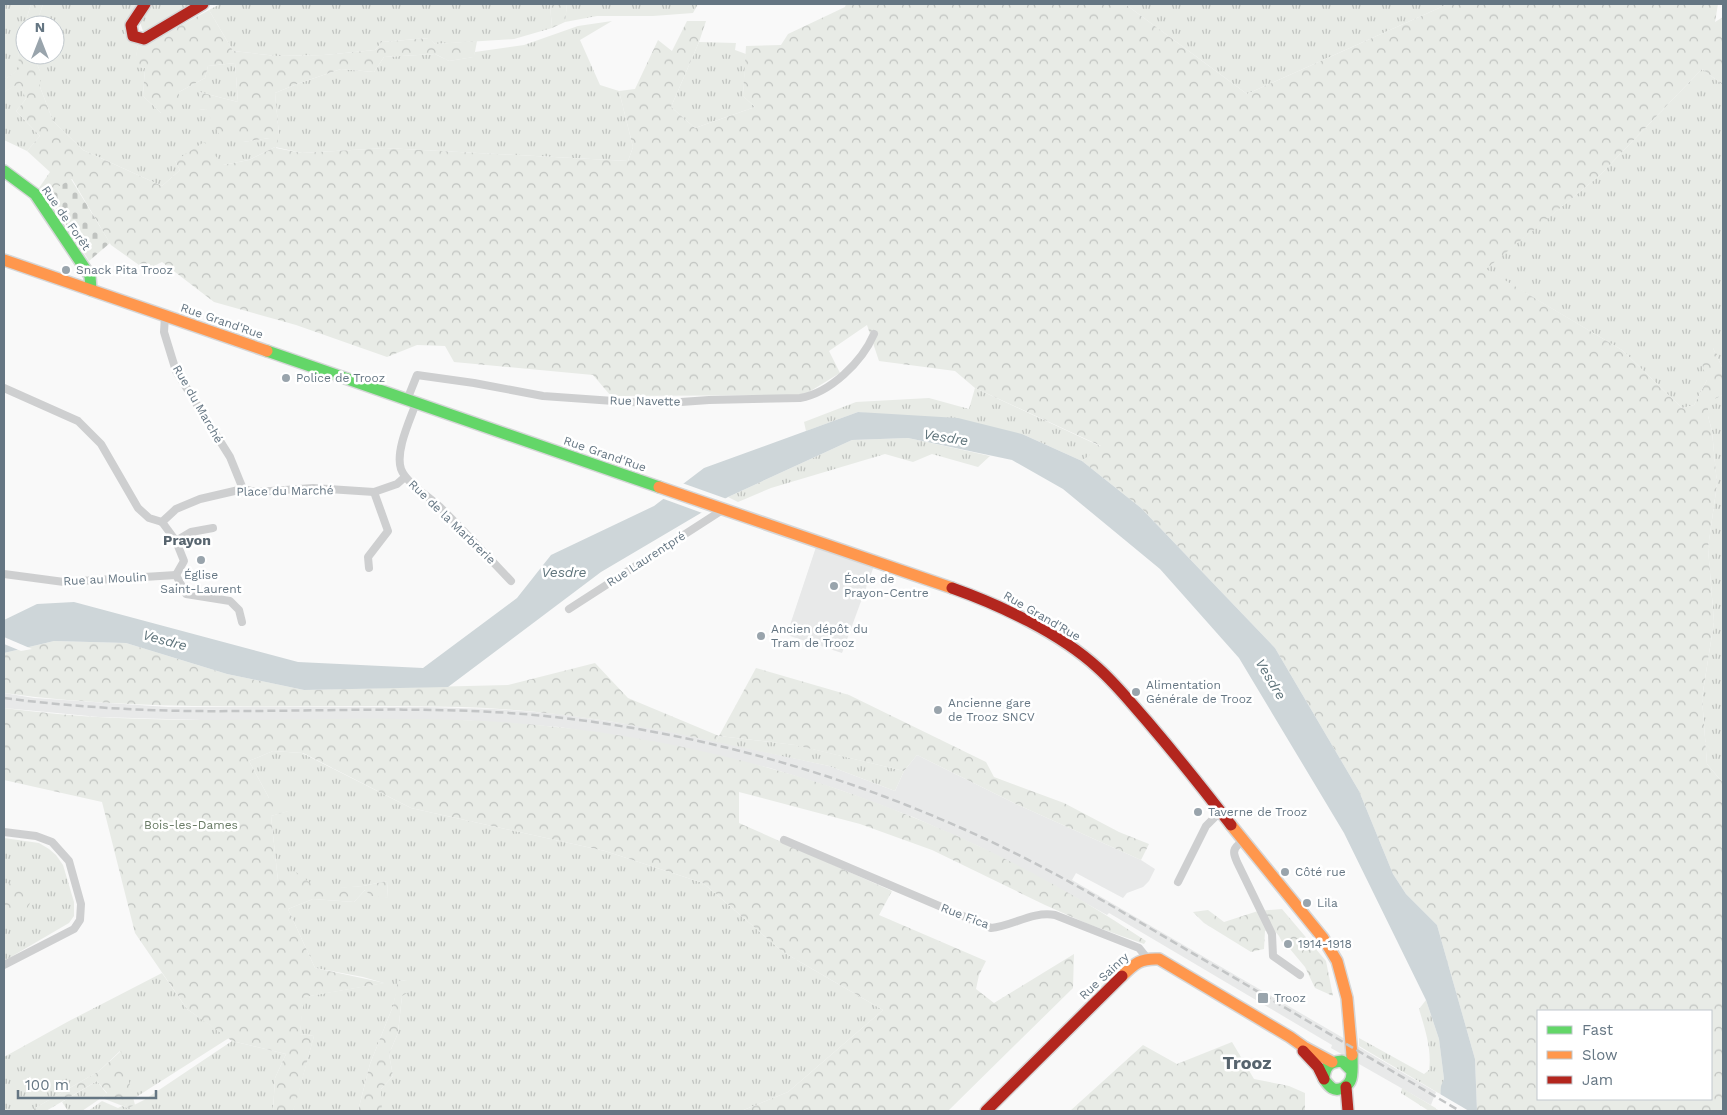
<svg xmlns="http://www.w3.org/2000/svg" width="1727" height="1115" viewBox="0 0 1727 1115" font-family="'Work Sans',sans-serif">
<defs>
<pattern id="grass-tufts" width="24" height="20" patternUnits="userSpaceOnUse" patternTransform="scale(1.25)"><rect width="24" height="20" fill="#e8ebe6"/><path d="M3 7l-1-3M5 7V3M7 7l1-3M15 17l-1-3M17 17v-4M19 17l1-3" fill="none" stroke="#c0c3c0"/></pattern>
<pattern id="forest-crowns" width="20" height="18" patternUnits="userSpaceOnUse" patternTransform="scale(1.25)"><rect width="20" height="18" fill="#e8ebe6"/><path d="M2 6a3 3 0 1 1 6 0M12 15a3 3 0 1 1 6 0" fill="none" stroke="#c0c3c0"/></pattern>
<pattern id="cemetery-stones" width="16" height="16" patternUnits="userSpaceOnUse" patternTransform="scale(1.25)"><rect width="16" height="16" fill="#e8ebe6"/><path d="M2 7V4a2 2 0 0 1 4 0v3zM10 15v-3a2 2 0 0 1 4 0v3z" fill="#c0c3c0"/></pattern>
</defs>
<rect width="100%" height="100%" fill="#f9f9f9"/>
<!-- built -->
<g fill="#e8e9e9">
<polygon points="816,547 874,566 842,653 790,636 787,634"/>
<polygon points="4,693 34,698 168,707 426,707 494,709 560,714 661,729 829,766 895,791 904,771 917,755 1016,804 1141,860 1155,869 1149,881 1143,887 1127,893 1123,898 1076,873 1072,880 1436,1092 1431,1105 1331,1048 1332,1045 1109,913 1107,915 1044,880 978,846 913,817 843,791 770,768 658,743 559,727 461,720 235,721 99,717 4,708"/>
</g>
<!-- grass -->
<g fill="url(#grass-tufts)">
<polygon points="4,4 31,4 18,47 20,69 4,80"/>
<path d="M43,4h96c-12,15 -24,28 -1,41l-3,21 10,2 -2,28 18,17 18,-21 26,-14 3,-12 27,-3 3,39 -39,-10v18l7,-1 37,25v8l27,-4 9,-3 -4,-42 22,-9 44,-15 33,3 10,-15 51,-3 14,7 24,-4 2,-5 49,-7 54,-19 34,-5 -32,19 20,45 19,6 14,56 -5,14 -243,-13 -83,5 -27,-6 -26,13 -26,5 -48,-4 5,9 -18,16 -79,-36 -30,-29 -13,-34v-16l-7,-16h22v-30h-19z"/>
<polygon points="150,4 195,4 150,33 143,31 140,22"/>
<polygon points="220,4 550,4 552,28 514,39 435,44 428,38 382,42 375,50 324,55 277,56 233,51 209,10"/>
<polygon points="567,4 698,4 693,13 653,16 597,16 565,22"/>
<polygon points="1125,4 1448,4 1247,94"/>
<polygon points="699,42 736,43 735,50 746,54 743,96 755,107 695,128 671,107"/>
<polygon points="1702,69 1723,85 1723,369 1713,348 1707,380 1694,405 1682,408 1622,350 1485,269 1599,176"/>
<polygon points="20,82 26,99 16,111 40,136 27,151 4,140 4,92"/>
<polygon points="975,388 1102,447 1082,461 1022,434 858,412 806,431 804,422 856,402 929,398 969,409"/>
<polygon points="1723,395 1723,783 1707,764 1702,698 1714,622 1708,548 1717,484 1712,431 1708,416 1708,401"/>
<polygon points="908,438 990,456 978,467 932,454 913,462 885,454 771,488 738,502 728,497 852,440"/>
<polygon points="719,736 796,745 904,771 895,791 829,766 716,742"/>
<polygon points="273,751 302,753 411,808 605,851 703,883 783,952 883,1010 788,1092 741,1111 381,1111 381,1089 393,1076 389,1054 398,1033 402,996 407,980 399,981 393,1006 370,1064 358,1111 293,1111 314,1036 300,1034 303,997 384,983 363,977 315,968 288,909 313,899 354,902 365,890 388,898 387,881 363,886 317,890 278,881 271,816 288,811 269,798 249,761"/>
<polygon points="4,838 39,843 49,849 56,855 63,865 74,902 74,916 69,923 4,961"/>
<polygon points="162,973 187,1009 229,1038 133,1099 120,1051 99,1071 30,1111 4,1111 4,1057 69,1021"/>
<path d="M1426,1000l13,39 5,40 -4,15 -81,-48v-8l65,36 5,-4c3,-20 -4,-41 -10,-61z"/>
<polygon points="232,1041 286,1054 275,1078 273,1111 88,1111 102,1101 118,1108 122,1106 128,1108 144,1100"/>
<polygon points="97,1081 107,1094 82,1111 68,1111 62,1102"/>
<polygon points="1402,1088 1439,1110 1439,1111 1429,1111 1401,1093"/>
</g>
<!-- forest -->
<g fill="url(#forest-crowns)" fill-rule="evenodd">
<path d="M31,4h12l-7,21h-11v30h8l7,16v16l13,34 30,29 79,36 18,-16 -5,-9 29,-19 19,23 26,-5 26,-13 -5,-9 -27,4 -1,-8 -21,4 -15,-29 -7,1v-18l39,10 -3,-39 -27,3 -3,12 -26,14v19l-18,2 -18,-17 2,-28 -11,-1 4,-22 16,-5 55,-30 24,41 44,5 47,-1 51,-5 7,-8 47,-4 6,6 42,-3 -3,16 -25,4 -14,-7 -51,3 -10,15 -33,-3 -44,15 -22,9 4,42 -3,13 26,5 83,-5 243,13 5,-14 -14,-56 16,-2 23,-49 14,11 15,-30h19l-7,21 -28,65 24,21 60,-21 -12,-11 3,-50 35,-1 7,-11 57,-27 1,-3h279l122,90 201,-90h270l-3,18 8,-5v68l-21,-16 -103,107 -113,93 136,81 60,58 12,-3 13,-25 -9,-29 15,-3 10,21v26l-15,7v14l4,15 5,53 -9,64 6,74 -12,76 5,66 16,19v328h-246l-2,-52 -38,-134 -31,-31 -13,-20 -34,-83 -84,-143 -134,-140 -59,-47 19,-15 -126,-58 -20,-17 -76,-10 -12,-36 -38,26 11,22 -36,22 -193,1 -18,-21 -139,-13 -9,-16 -28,-1 -30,12 -91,-32 -82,-23 -52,-40 -16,8 -35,-25 -39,-66 -25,15 -8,-6 11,-16 -23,-21 13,-15 -24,-25 10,-12 -6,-16 -16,9v-12l15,-11 -1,-22zM1538,1011h173v88h-173z"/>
<polygon points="550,4 567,4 565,22 552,28"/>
<path d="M54,641l72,2 101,31 77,16 204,-5 87,-22 33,35 91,38 37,-68 93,27 137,67 8,15 70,26 55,29 30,12 -8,16 -125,-56 -99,-49 -13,16 -109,-26 -76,-9 -3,6c-84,-19 -168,-32 -254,-35 -153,-4 -306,7 -458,-14v-40z"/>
<path d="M4,708c152,21 305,7 458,12 243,9 483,86 684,221l-2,3 -56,-20 -43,-19 -113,-55 -72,-26 -121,-32v31l153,68 -13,24 107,46 -7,14 -3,14 18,14 80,-49 -1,34 -125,123h-207l47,-19 95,-82 -100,-58 -80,-69 -98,-32 -194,-43 -108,-55 -30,-2 -24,10 20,37 13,1 7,12 -18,5 7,65 18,-9 22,17 45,-3 24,-5 1,17 -17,-2 -6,-6 -11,12 -41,-3 -25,10 27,59 70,15 -81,14 -4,37 14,2 -19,70 -2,5h-20l2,-33 11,-24 -54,-13 -45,-32 -52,-76 -33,-131 -98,-22z"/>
<polygon points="4,883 24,885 34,896 24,914 17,912 4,917"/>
<polygon points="1282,909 1326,961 1333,996 1315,988 1305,967 1290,949 1286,950 1279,936 1273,929 1265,931 1264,949 1251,952 1204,923 1193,912 1208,910 1224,922 1258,911"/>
<polygon points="407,980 412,990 402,996 398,1033 389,1054 393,1076 381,1089 382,1111 358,1111 370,1064 393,1006 398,981"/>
<polygon points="1232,1042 1254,1079 1289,1086 1305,1093 1305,1111 1070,1111 1143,1045 1177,1064"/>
<polygon points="121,1051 135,1105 128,1108 102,1098 107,1093 97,1081 46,1111 30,1111 99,1071"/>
</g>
<!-- cemetery -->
<polygon fill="url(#cemetery-stones)" points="71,179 110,243 89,261 47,194"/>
<!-- water -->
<polygon fill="#ced6d9" points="858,412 958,418 1022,434 1082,461 1141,508 1275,648 1359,791 1393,874 1406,894 1437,925 1475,1059 1477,1111 1439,1111 1441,1086 1444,1079 1439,1039 1426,1000 1344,833 1239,658 1160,569 1063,489 1012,460 908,438 852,440 728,497 601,572 448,687 304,690 227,674 126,643 54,641 4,653 4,620 37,604 74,602 298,662 423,668 517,598 551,555 654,506 704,468"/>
<!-- pier -->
<g fill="#f9f9f9">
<polygon points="682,483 727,499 705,514 661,498"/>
<polygon points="4,637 32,649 21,651 4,644"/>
<polygon points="1438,1093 1440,1094 1469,1111 1441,1111 1436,1109"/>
</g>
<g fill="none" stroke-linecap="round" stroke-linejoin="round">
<defs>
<g id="fast">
<polyline points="4,171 35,194 90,276 91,290"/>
<polyline points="267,351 659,487"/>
<path d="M1350,1069l-8,-8c-13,1 -17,5 -18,18 2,3 5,7 8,9 7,4 17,-2 19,-9 2,-7 1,-17 1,-24"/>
</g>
<g id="slow">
<polyline points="4,260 267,351"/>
<polyline points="659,487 952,588"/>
<polyline points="1231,825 1323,938 1337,961 1347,998 1352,1055"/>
<path d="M1122,976c13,-13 19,-18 37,-17l131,78 14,10 28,15"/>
</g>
<g id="jam">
<polyline points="145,4 131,25 133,36 144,39 203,4"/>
<path d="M952,588c48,17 108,45 146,80 18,16 33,35 49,53 29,34 57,69 84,104"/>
<polyline points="1303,1051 1318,1067 1324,1079"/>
<polyline points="1346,1087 1348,1111"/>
<polyline points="986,1111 1122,976"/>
</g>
</defs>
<!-- fast casing -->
<use href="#fast" stroke="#d5d6d7" stroke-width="14"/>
<!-- slow casing -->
<use href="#slow" stroke="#d5d6d7" stroke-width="14"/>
<!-- jam casing -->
<use href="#jam" stroke="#d5d6d7" stroke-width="14"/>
<!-- street -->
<g stroke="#cecfd0" stroke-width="8">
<polyline points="165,316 164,332 176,371 230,457 243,489"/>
<polyline points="4,388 78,421 101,444 138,508 149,518 162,522"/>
<path d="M407,400l10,-25 57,8 69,13 85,6 39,1 42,-3 91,-2c30,-5 62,-36 74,-64"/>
<path d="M416,403c-6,17 -21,48 -15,66 5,14 30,29 41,40 23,23 46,48 69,72"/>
<polyline points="162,522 176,509 200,499 243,489 256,492 313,488 374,492 397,484 405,477"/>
<polyline points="162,522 176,541 184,561 176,575"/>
<polyline points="176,541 191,532 213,528"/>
<polyline points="369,568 368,557 388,531 374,492"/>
<polyline points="4,574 64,582 176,575"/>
<polyline points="176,575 186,594 230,601 239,610 242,622"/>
<polyline points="569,609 724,509"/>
<polyline points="4,832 36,836 52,842 69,861 81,904 80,920 74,929 4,965"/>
<path d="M784,840l207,88c22,-2 41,-17 64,-13l84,33 8,10"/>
<path d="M1238,845c-6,5 -4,10 -1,17l35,72 1,22 27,19"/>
<polyline points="1178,882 1206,826 1216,816"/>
</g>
<!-- fast -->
<use href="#fast" stroke="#63d668" stroke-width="11"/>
<!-- slow -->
<use href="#slow" stroke="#ff974d" stroke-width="11"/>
<!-- jam -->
<use href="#jam" stroke="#b3261e" stroke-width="11"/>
<!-- rail -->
<path stroke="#c3c5c6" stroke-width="2.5" stroke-dasharray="8 4" stroke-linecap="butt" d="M4,698c77,10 155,14 233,13 108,0 218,-6 326,7 145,17 286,58 418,119 75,34 146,78 218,120 87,51 174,103 261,154"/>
</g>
<!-- markers -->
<g fill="#99a4ac" stroke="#fff" stroke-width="2">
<circle cx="66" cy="270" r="5"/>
<circle cx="286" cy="378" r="5"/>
<circle cx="201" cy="560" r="5"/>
<circle cx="834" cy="586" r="5"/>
<circle cx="761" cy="636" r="5"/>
<circle cx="1136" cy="692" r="5"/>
<circle cx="938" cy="710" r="5"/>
<circle cx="1198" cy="812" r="5"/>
<circle cx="1285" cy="872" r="5"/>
<circle cx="1307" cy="903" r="5"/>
<circle cx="1288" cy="944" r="5"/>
<rect x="1257" y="992" width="12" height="12" rx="2.5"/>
</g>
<g text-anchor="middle" stroke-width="5" stroke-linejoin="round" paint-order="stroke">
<!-- street labels -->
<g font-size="12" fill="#657683" stroke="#fff">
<text transform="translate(66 218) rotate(55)" y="4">Rue de Forêt</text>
<text transform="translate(222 321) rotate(19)" y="4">Rue Grand'Rue</text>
<text transform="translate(645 401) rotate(1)" y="4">Rue Navette</text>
<text transform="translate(198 404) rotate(60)" y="4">Rue du Marché</text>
<text transform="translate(605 454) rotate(19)" y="4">Rue Grand'Rue</text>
<text transform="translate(285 491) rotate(-1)" y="4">Place du Marché</text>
<text transform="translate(452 522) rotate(44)" y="4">Rue de la Marbrerie</text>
<text transform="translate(646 559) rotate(-33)" y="4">Rue Laurentpré</text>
<text transform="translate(105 579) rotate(-3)" y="4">Rue au Moulin</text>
<text transform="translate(1042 616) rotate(30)" y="4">Rue Grand'Rue</text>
<text transform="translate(965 916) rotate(21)" y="4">Rue Fica</text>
<text transform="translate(1104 976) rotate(-43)" y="4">Rue Sainry</text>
</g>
<!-- poi labels -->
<g font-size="12" fill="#657683" stroke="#fff" text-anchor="start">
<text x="76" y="274">Snack Pita Trooz</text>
<text x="296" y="382">Police de Trooz</text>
<text x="201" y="579" text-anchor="middle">Église<tspan x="201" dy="14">Saint-Laurent</tspan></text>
<text x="844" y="583">École de<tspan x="844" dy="14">Prayon-Centre</tspan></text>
<text x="771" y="633">Ancien dépôt du<tspan x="771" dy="14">Tram de Trooz</tspan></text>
<text x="1146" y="689">Alimentation<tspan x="1146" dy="14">Générale de Trooz</tspan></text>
<text x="948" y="707">Ancienne gare<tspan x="948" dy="14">de Trooz SNCV</tspan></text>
<text x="1208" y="816">Taverne de Trooz</text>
<text x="1295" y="876">Côté rue</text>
<text x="1317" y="907">Lila</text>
<text x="1298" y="948">1914-1918</text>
<text x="1274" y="1002">Trooz</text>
</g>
<!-- park labels -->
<g font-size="12" fill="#687a64" stroke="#fff">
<text x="191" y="829">Bois-les-Dames</text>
</g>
<!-- water labels -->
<g font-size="14" font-style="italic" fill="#60757c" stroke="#fff">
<text transform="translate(946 437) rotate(9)" y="5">Vesdre</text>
<text x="564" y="577">Vesdre</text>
<text transform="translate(165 640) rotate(15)" y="5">Vesdre</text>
<text transform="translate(1271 679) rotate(59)" y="5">Vesdre</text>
</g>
<!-- neighbourhood labels -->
<g font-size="14" font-weight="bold" fill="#57646e" stroke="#fff">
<text x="187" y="545">Prayon</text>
</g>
<!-- district labels -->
<g font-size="18" font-weight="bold" fill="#57646e" stroke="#fff">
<text x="1247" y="1069">Trooz</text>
</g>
</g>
<!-- border -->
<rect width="1727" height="1115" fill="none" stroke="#657683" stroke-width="10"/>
<!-- legend -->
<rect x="1537" y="1010" width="175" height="90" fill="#ffffff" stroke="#c1c8cd"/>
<rect x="1547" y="1026" width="25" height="8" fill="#63d668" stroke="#c1c8cd"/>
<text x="1582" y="1035" font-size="15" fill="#657683">Fast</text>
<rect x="1547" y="1051" width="25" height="8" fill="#ff974d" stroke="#c1c8cd"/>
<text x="1582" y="1060" font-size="15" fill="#657683">Slow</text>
<rect x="1547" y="1076" width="25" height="8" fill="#b3261e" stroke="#c1c8cd"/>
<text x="1582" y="1085" font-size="15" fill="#657683">Jam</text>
<!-- north arrow -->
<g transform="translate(40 40)"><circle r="24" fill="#ffffff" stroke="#c1c8cd"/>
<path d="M0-4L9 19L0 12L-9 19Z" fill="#99a4ac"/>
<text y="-8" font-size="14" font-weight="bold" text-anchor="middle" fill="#657683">N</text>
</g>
<!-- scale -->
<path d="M18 1090v8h138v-8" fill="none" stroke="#657683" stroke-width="2.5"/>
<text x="25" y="1090" font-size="15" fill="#657683" stroke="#ffffff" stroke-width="4" paint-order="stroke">100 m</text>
</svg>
